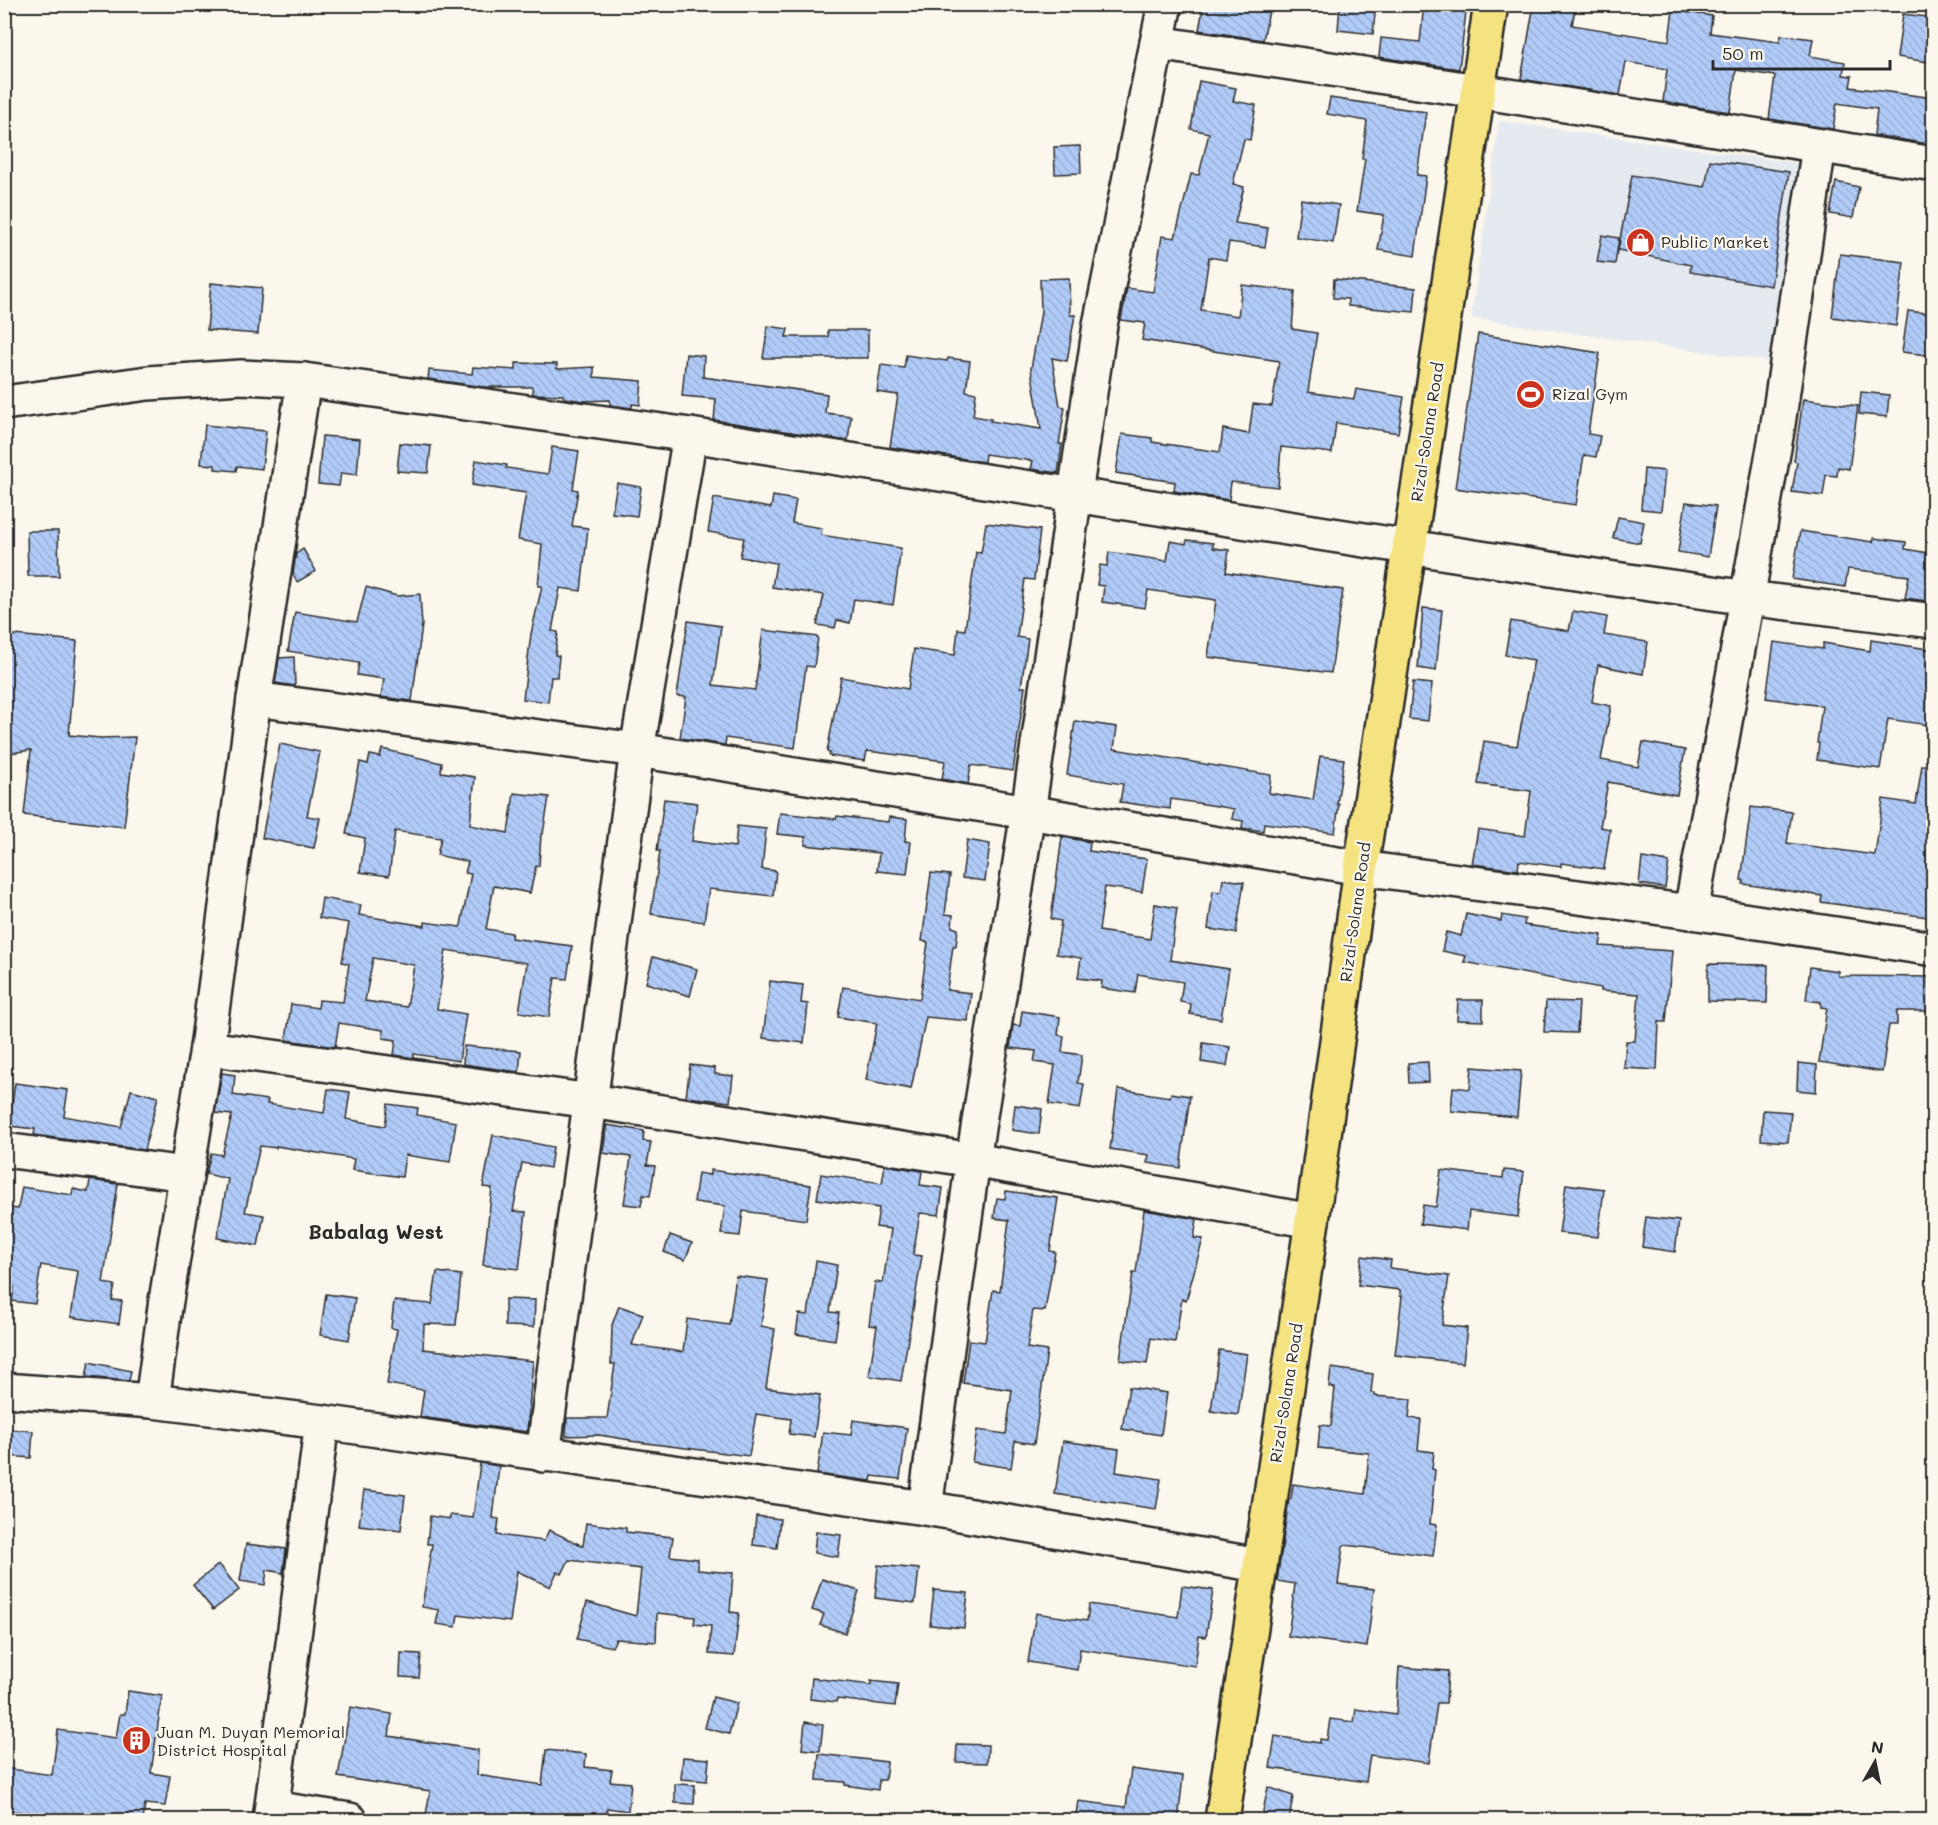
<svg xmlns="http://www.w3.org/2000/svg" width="1938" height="1825" viewBox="0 0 1938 1825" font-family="Mali,sans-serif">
<defs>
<pattern id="building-back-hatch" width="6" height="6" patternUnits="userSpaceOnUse" patternTransform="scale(1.5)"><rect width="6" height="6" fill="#b1cbf8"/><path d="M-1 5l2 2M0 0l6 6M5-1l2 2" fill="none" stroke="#98aed5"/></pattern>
</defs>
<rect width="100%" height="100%" fill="#fbf7ec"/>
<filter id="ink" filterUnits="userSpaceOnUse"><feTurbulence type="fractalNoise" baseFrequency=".0167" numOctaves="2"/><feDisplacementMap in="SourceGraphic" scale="12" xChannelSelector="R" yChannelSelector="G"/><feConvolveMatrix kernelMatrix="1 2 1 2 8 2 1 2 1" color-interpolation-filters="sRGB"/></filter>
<g filter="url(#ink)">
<!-- built -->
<polygon fill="#e5eaf0" points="1499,121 1810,165 1781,363 1471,318"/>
<!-- building -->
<g fill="url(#building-back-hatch)" stroke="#2b2b2b" stroke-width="1.5" fill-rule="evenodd">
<polygon points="1204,4 1235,4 1269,11 1263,40 1199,30"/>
<polygon points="1340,4 1376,4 1373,34 1338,30"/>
<polygon points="1424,4 1467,4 1459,69 1379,57 1381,38 1420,42"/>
<polygon points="1534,4 1576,4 1572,25 1669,41 1673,10 1712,16 1710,33 1780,42 1781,35 1813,39 1810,56 1845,62 1843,75 1852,76 1850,87 1934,98 1934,145 1874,135 1877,109 1837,103 1833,129 1769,119 1775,76 1736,70 1730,112 1663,102 1667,69 1626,62 1620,95 1521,79"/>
<polygon points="1903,14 1934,18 1934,63 1897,57"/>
<polygon points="1199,81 1236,88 1233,101 1256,105 1250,140 1244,139 1233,184 1244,187 1235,223 1268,228 1265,247 1229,242 1226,260 1209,257 1201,310 1238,316 1242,285 1295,291 1292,329 1317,333 1308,392 1354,399 1356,389 1404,397 1398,433 1336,423 1332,453 1281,447 1278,487 1231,482 1229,500 1174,491 1175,482 1116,473 1122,434 1152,438 1152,442 1220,452 1223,429 1249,434 1253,404 1272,406 1279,361 1142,340 1145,323 1121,320 1127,288 1153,292 1162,236 1175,238 1191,174 1199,175 1209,133 1191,129"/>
<polygon points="1330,98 1426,112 1417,175 1426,176 1415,256 1378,250 1384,215 1357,211 1365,159 1362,159 1367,121 1327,114"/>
<polygon points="1080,146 1081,173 1055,174 1054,147"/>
<polygon points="1710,160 1789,172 1771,286 1690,272 1691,265 1618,250 1632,175 1705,187"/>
<polygon points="1836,182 1859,187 1853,218 1830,214"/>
<polygon points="1301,199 1339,205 1333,243 1296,237"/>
<polygon points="1602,235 1619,238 1615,264 1597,262"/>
<polygon points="1840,254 1904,262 1896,326 1832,317"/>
<polygon points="1069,278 1070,315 1075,315 1067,361 1052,358 1060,406 1065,407 1059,444 1062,444 1058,473 1031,469 1033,461 985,454 984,462 890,447 898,395 877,392 881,365 904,368 906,355 947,361 948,358 970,361 966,391 976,393 973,416 991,419 990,421 1041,429 1031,369 1041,312 1040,279"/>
<polygon points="1334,279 1416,288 1414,312 1348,306 1348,299 1333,298"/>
<polygon points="211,283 262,288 258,334 207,330"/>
<polygon points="1908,311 1934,314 1934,356 1902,352"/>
<polygon points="768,326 788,329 786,337 828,337 828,330 868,330 868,358 763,358"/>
<polygon points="1478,334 1600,353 1588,434 1600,436 1596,457 1584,455 1576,505 1455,488"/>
<polygon points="686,354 704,356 703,377 827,394 825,413 851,416 848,441 714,420 716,399 682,396"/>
<polygon points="516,363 557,364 557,369 594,367 594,377 642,381 640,405 632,404 632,408 610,405 610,400 584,401 564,398 563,395 533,394 532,387 484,387 428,379 429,370 472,374 473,367 516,370"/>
<polygon points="1861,392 1889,395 1887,417 1859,414"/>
<polygon points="1803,399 1858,406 1849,469 1838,467 1837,476 1826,475 1823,496 1792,492 1797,462 1794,461"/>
<polygon points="205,425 266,431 262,469 237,466 236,471 215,469 215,465 201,464"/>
<polygon points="322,436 360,439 357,475 341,473 339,486 318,484"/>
<polygon points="400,443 431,446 428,473 397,471"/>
<polygon points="552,447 579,451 573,489 578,490 572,526 588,528 581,591 560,588 552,631 558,632 555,655 559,656 557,677 551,677 548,702 523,699 531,634 542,586 538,586 542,544 518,540 526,493 472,485 476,460 507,465 506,468 548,474"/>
<polygon points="1644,469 1665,471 1661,511 1641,509"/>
<polygon points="617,483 641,487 637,516 612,513"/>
<polygon points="773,496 796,500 792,523 822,528 821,535 901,548 893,605 854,599 850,623 837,620 835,628 817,625 824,595 772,587 776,563 740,557 744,538 708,532 714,498 771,508"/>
<polygon points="1686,502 1716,506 1708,557 1678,552"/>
<polygon points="1618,517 1644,522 1640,543 1613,538"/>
<polygon points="986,523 1040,530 1034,580 1025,579 1017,637 1028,639 1021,687 1025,687 1013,771 971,765 968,784 942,779 945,761 867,751 865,761 829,756 830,753 827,752 841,677 908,689 914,649 955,655 958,629 965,630 976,552 981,553"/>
<polygon points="27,531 58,531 59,576 28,576"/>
<polygon points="1800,531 1873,542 1874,538 1906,542 1905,549 1934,554 1934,602 1905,598 1909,576 1848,569 1845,587 1792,579"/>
<polygon points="1187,540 1213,543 1213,548 1229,550 1226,572 1343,590 1331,673 1208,657 1216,600 1148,590 1145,608 1102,602 1104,586 1097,585 1100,565 1107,566 1109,552 1167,561 1170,541 1186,544"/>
<polygon points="303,549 316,571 297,582 293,574 296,554"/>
<polygon points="366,587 397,596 420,594 422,625 412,701 381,697 384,679 357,675 359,663 288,651 295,612 357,622"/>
<polygon points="1423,608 1442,610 1436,671 1418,668"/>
<polygon points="1573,611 1607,617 1604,635 1648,642 1643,674 1598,665 1592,702 1611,706 1601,760 1638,767 1643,742 1685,750 1677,795 1608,782 1600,827 1610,829 1604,869 1561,863 1561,867 1519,861 1518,870 1472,864 1478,829 1525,836 1531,791 1478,784 1484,741 1517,746 1525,706 1534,660 1505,655 1511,621 1569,631"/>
<polygon points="688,621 721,626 713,685 755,690 763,630 818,637 814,667 806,666 795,748 726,738 725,745 680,738 686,697 677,696"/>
<polygon points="4,634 77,641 69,735 100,738 135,737 124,827 24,815 31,750 4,754"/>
<polygon points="1871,640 1934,650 1934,726 1888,719 1880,769 1817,760 1819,743 1817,743 1822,706 1766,698 1774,642 1823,649 1823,643 1870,651"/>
<polygon points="294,657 295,686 275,683 279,658"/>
<polygon points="1413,682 1432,684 1428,721 1409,719"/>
<polygon points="1075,721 1117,727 1114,749 1271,775 1269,793 1313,800 1320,756 1344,759 1337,804 1339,804 1335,833 1264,823 1263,831 1242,828 1243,821 1232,819 1234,809 1217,806 1171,799 1170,809 1120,802 1123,784 1067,775"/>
<polygon points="280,744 320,752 307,816 320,818 314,848 262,838"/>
<path d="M382,749l60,14 -1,9 34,5 -5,48 38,8 6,-40 35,4 -6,37h-2l-2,32h-3l-6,27 -36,-7 -8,43 26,4 -1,5 61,8 -5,33 -12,-1 -6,39 -30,-5 8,-49 -81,-13 -9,59 29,5 -7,47 -45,-7 -1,4 -19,-3 2,-15 -13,-2v-8l-44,-7 -4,24 -49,-7 5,-36 27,4 1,-8 24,2 6,-38 -7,-2 7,-39 -30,-5 3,-20 39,7 -2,10 66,11v-4l35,5 1,-2 10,-51 -6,-1 3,-11 -31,-7 4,-17 -46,-7 -6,45 -29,-4 5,-34 -19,-4 14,-72 8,2 2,-9 10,2zM373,958l41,7 -7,42 -42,-6z"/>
<polygon points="1922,765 1934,766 1934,918 1821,902 1822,896 1743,884 1744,881 1741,880 1751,807 1792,812 1787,843 1875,855 1883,799 1916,804"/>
<polygon points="664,799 697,803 692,841 735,847 737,826 766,829 762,869 776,871 773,896 709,889 704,922 651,914 660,851 657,851"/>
<polygon points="780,813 836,819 837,816 888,822 889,817 907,819 905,841 911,842 907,874 877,871 879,853 805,845 806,837 777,834"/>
<polygon points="1062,837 1090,842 1089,851 1147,859 1142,892 1105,887 1099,931 1150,939 1155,904 1177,908 1170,960 1229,969 1221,1019 1190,1014 1191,1004 1180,1002 1183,982 1138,974 1135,993 1101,988 1102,981 1078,978 1081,958 1056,954 1061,921 1051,919"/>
<polygon points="967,840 990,844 985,881 962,878"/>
<polygon points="1642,858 1669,862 1665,888 1639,884"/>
<polygon points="931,873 950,875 945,914 953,915 952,927 958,929 956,946 953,946 947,990 971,993 968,1021 926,1017 911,1089 866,1080 877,1023 838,1017 843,987 920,999 928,942 922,941"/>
<polygon points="1223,879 1244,882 1236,933 1208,929 1213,891 1221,892"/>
<polygon points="1466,914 1501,921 1502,915 1525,919 1524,925 1602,935 1600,946 1672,951 1666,1022 1659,1022 1657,1070 1624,1068 1626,1041 1635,1041 1639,994 1601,991 1601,988 1464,962 1466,956 1442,951 1446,932 1461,936"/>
<polygon points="653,957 697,969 690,996 646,983"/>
<polygon points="1708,964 1768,965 1767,1003 1708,1001"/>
<polygon points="1810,967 1838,971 1838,976 1934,977 1934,1011 1897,1011 1897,1025 1889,1025 1882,1072 1819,1062 1827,1008 1821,1007 1821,1002 1806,1000"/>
<polygon points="770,981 803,985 801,1003 808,1004 804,1043 763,1038"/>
<polygon points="1458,1000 1483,1000 1483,1021 1457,1020"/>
<polygon points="1546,1001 1579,1002 1577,1033 1544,1032"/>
<polygon points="1022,1011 1060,1017 1058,1035 1064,1036 1062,1052 1082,1055 1078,1083 1084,1084 1080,1109 1049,1104 1055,1065 1034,1062 1036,1051 1010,1048 1013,1025 1020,1026"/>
<polygon points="1203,1043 1230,1047 1227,1066 1201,1062"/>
<polygon points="464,1046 521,1051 519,1072 463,1064"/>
<polygon points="1428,1062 1429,1082 1409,1083 1408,1063"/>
<polygon points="1798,1063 1817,1065 1816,1092 1797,1090"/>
<polygon points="690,1065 715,1068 715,1074 733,1076 730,1102 686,1097"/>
<polygon points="1472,1067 1521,1071 1517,1117 1451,1111 1453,1087 1470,1089"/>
<polygon points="222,1073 235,1075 233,1095 268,1100 267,1104 324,1113 328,1089 350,1092 346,1119 385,1126 388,1104 418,1108 417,1115 456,1122 450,1162 405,1155 402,1177 352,1170 354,1159 276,1146 276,1148 260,1146 245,1212 264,1215 258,1246 217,1238 228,1179 206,1174 211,1153 222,1155 232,1115 215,1113"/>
<polygon points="15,1083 68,1090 64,1116 121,1127 131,1090 158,1097 144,1150 34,1135 35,1129 9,1126"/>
<polygon points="1118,1089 1170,1097 1171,1093 1190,1096 1180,1168 1147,1163 1149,1155 1110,1149"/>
<polygon points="1015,1105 1042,1109 1039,1134 1012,1130"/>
<polygon points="1763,1110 1791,1112 1788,1142 1761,1140"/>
<polygon points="607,1125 644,1131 643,1141 651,1142 647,1165 655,1166 650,1196 643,1195 641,1206 624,1204 631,1157 603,1153"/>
<polygon points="493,1135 553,1147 550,1168 522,1163 513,1211 526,1212 519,1269 483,1265 492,1188 483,1187"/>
<polygon points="885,1165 922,1171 920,1185 943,1188 939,1215 920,1213 913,1255 922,1256 901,1381 869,1376 877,1326 869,1325 875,1282 883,1283 891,1229 876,1227 879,1208 817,1199 821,1174 882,1183"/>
<polygon points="710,1170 811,1185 806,1220 743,1211 740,1236 721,1234 725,1206 694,1202 698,1173 710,1175"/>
<polygon points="1441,1170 1503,1178 1504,1170 1524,1172 1518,1217 1469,1211 1467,1230 1420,1224 1423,1205 1436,1207"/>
<polygon points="90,1180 118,1184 103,1283 115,1285 112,1300 122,1301 119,1324 71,1317 78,1271 41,1265 35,1304 12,1301 14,1287 4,1286 4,1207 18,1209 22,1187 72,1195 73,1189 88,1192"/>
<polygon points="1566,1184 1604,1189 1598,1237 1559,1233"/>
<polygon points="1006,1191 1058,1198 1050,1251 1055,1252 1045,1311 1033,1310 1027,1348 1047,1351 1034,1444 1015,1441 1011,1468 972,1462 977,1430 1006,1434 1012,1390 963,1383 969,1340 985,1342 993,1290 1000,1291 1009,1220 994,1218 997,1198 1005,1199"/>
<polygon points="1144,1210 1197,1219 1194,1238 1203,1239 1186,1301 1182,1299 1175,1342 1151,1338 1147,1364 1120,1360 1133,1273 1136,1273"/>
<polygon points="1646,1217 1679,1221 1675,1252 1642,1247"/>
<polygon points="670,1235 692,1243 685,1260 664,1252"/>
<polygon points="1362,1256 1391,1260 1390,1268 1449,1276 1442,1325 1467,1328 1463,1363 1395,1355 1402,1296 1400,1296 1400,1290 1358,1285"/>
<polygon points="816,1261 837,1265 830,1312 839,1313 835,1340 796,1334 799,1314 808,1315"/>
<polygon points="437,1272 461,1275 456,1325 424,1324 423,1349 533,1361 527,1432 420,1417 424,1390 387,1384 397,1329 391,1328 394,1301 432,1304"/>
<polygon points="736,1276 768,1280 761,1326 775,1329 766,1388 820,1395 814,1437 789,1434 791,1419 756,1414 749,1456 630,1441 630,1440 599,1435 566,1436 567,1418 607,1418 615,1364 611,1364 612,1325 619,1306 643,1314 632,1345 683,1352 687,1319 729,1325"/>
<polygon points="326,1294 355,1298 349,1340 320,1335"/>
<polygon points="505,1299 535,1300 534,1327 505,1326"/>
<polygon points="1219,1350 1247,1354 1238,1415 1211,1411"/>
<polygon points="89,1362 131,1371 129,1381 86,1377"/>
<polygon points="1331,1368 1373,1374 1371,1393 1375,1394 1375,1396 1411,1399 1409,1418 1421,1419 1418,1450 1434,1452 1432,1469 1435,1470 1430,1524 1437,1525 1433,1556 1345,1545 1343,1546 1338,1584 1374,1589 1367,1647 1288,1636 1295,1584 1277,1581 1289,1499 1291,1499 1293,1484 1365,1494 1369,1453 1318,1448 1320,1425 1331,1426 1335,1388 1329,1387"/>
<polygon points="1129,1387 1167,1393 1161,1435 1122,1429"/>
<polygon points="853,1420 907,1428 900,1479 872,1476 871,1481 817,1474 823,1432 851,1435"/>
<polygon points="8,1429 33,1431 31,1458 7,1456"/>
<polygon points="1063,1441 1119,1449 1116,1472 1161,1479 1156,1509 1055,1494"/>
<polygon points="480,1463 499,1466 493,1518 499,1519 497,1535 544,1541 549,1530 583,1546 586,1523 626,1528 626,1532 673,1537 670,1556 698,1559 698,1570 733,1573 730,1612 739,1613 734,1656 709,1654 711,1626 694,1624 695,1617 657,1613 656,1642 616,1639 612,1647 577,1639 587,1602 636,1616 641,1569 569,1560 562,1574 557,1572 550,1587 517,1571 510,1622 458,1615 456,1627 436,1624 439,1610 422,1607 432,1544 427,1544 430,1516 450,1519 450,1515 473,1518"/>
<polygon points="364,1490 405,1495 401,1530 359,1525"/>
<polygon points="756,1516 780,1519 777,1548 753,1545"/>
<polygon points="816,1532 841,1535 838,1557 814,1553"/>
<polygon points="246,1544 286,1549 283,1573 267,1570 265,1585 240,1581"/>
<polygon points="219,1564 239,1590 213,1610 193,1585"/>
<polygon points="878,1565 919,1569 915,1603 875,1598"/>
<polygon points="822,1579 859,1591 845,1633 820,1625 824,1614 812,1610"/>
<polygon points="1182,1586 1213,1590 1206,1637 1199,1636 1195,1666 1080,1649 1077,1670 1028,1662 1036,1613 1087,1621 1089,1604 1178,1617"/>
<polygon points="934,1590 968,1593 964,1628 930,1625"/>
<polygon points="401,1653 421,1654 419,1678 400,1677"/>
<polygon points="1399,1667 1448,1671 1446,1703 1437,1703 1429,1763 1370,1755 1366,1782 1270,1768 1275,1736 1320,1743 1320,1739 1327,1740 1330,1719 1354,1722 1356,1709 1396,1715"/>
<polygon points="812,1678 871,1685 871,1681 898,1684 895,1706 837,1699 836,1702 810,1699"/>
<polygon points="128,1691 162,1696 151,1773 170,1776 165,1806 145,1804 143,1821 86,1821 4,1810 4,1768 52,1775 58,1730 116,1738 120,1714 125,1714"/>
<polygon points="713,1697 737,1703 729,1734 705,1728"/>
<polygon points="350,1707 392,1714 389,1736 478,1750 477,1775 542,1785 546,1750 586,1754 585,1767 612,1770 610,1781 631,1783 628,1811 607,1808 606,1821 425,1821 430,1791 338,1777"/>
<polygon points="805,1722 823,1725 820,1751 802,1749"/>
<polygon points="957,1744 988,1745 987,1763 956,1762"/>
<polygon points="819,1754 887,1762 885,1780 879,1780 878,1790 845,1785 845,1782 817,1780"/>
<polygon points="683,1757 709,1759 707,1781 681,1779"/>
<polygon points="1131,1769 1183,1776 1178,1821 1075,1821 1078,1801 1126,1807"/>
<polygon points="675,1784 695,1785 694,1804 675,1803"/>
<polygon points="1268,1787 1293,1796 1289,1821 1261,1821"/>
</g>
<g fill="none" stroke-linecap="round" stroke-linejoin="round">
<defs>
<g id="minor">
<polyline points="1157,43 1165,4"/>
<polyline points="4,403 148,383 241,377 304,380 690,435 1608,578 1748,598 1934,621"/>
<polyline points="254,699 637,750 1028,812 1361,868 1691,912 1934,949"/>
<polyline points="1691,912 1777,431 1819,146"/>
<polyline points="207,1048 591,1101 973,1160 1312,1221"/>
<polyline points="4,1150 186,1174"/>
<polyline points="4,1390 152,1401 322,1422 925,1508 1259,1565"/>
<polyline points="152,1401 165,1307 207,1048 254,699 304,380"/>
<polyline points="543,1455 637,750 690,435"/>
<polyline points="925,1508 973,1160 1028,812 1100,325 1157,43 1478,91 1934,164"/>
<polyline points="272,1808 350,1820"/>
<polyline points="270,1820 322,1422"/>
</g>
<polyline id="major" points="1222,1820 1312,1221 1361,868 1491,4"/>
</defs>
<!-- minor casing -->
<use href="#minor" stroke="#2b2b2b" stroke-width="38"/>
<!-- major casing -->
<use href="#major" stroke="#2b2b2b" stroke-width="38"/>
<!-- minor -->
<use href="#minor" stroke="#fbf7ec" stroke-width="33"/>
<!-- major -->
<use href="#major" stroke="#f5e381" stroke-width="33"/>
</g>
</g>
<!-- icons -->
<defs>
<symbol id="shop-disc" viewBox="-11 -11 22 22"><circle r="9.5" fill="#c8321e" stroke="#fbf7ec"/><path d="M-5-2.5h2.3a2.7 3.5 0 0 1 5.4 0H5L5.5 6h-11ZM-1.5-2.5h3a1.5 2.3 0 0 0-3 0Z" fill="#fff"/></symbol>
<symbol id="stadium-disc" viewBox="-11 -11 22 22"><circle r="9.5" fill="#c8321e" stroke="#fbf7ec"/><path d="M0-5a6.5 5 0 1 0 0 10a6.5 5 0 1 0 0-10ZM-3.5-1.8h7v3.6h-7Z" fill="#fff"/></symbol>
<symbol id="building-disc" viewBox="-11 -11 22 22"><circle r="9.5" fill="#c8321e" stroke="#fbf7ec"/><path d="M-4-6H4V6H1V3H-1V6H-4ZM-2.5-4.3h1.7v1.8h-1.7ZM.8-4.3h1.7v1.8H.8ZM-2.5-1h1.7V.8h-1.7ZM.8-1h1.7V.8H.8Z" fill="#fff"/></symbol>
</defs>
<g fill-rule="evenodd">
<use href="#shop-disc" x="1624" y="226" width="33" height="33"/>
<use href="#stadium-disc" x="1514" y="378" width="33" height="33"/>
<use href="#building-disc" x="120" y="1724" width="33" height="33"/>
</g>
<g text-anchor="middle" stroke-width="4.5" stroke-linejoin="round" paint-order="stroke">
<!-- poi labels -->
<g font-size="16" fill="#2b2b2b" stroke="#fbf7ec" text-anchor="start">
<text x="1661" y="248">Public Market</text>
<text x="1552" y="400">Rizal Gym</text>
<text x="157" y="1738">Juan M. Duyan Memorial<tspan x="157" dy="18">District Hospital</tspan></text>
</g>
<!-- street labels -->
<g font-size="16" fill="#2b2b2b" stroke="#fbf7ec">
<text transform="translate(1427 432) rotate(-81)" y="6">Rizal-Solana Road</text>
<text transform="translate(1355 912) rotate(-82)" y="6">Rizal-Solana Road</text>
<text transform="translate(1286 1393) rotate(-81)" y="6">Rizal-Solana Road</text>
</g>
<!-- quarter labels -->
<g font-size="20" font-weight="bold" fill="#2b2b2b" stroke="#fbf7ec">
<text x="376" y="1239">Babalag West</text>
</g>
</g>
<!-- margin -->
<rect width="1938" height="1825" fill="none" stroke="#fbf7ec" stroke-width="24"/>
<rect x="12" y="12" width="1914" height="1801" fill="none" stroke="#2b2b2b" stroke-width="2" filter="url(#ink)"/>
<!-- north arrow -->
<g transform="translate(1875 1762) rotate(9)" stroke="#fbf7ec" stroke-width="4.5" paint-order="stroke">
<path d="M0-4.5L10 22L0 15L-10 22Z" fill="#2b2b2b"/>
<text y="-9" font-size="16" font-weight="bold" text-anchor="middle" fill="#2b2b2b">N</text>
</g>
<!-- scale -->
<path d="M1713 60v9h177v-9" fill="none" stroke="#2b2b2b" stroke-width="3"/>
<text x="1722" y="60" font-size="18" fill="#2b2b2b" stroke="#fbf7ec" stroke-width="4.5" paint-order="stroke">50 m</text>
</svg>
